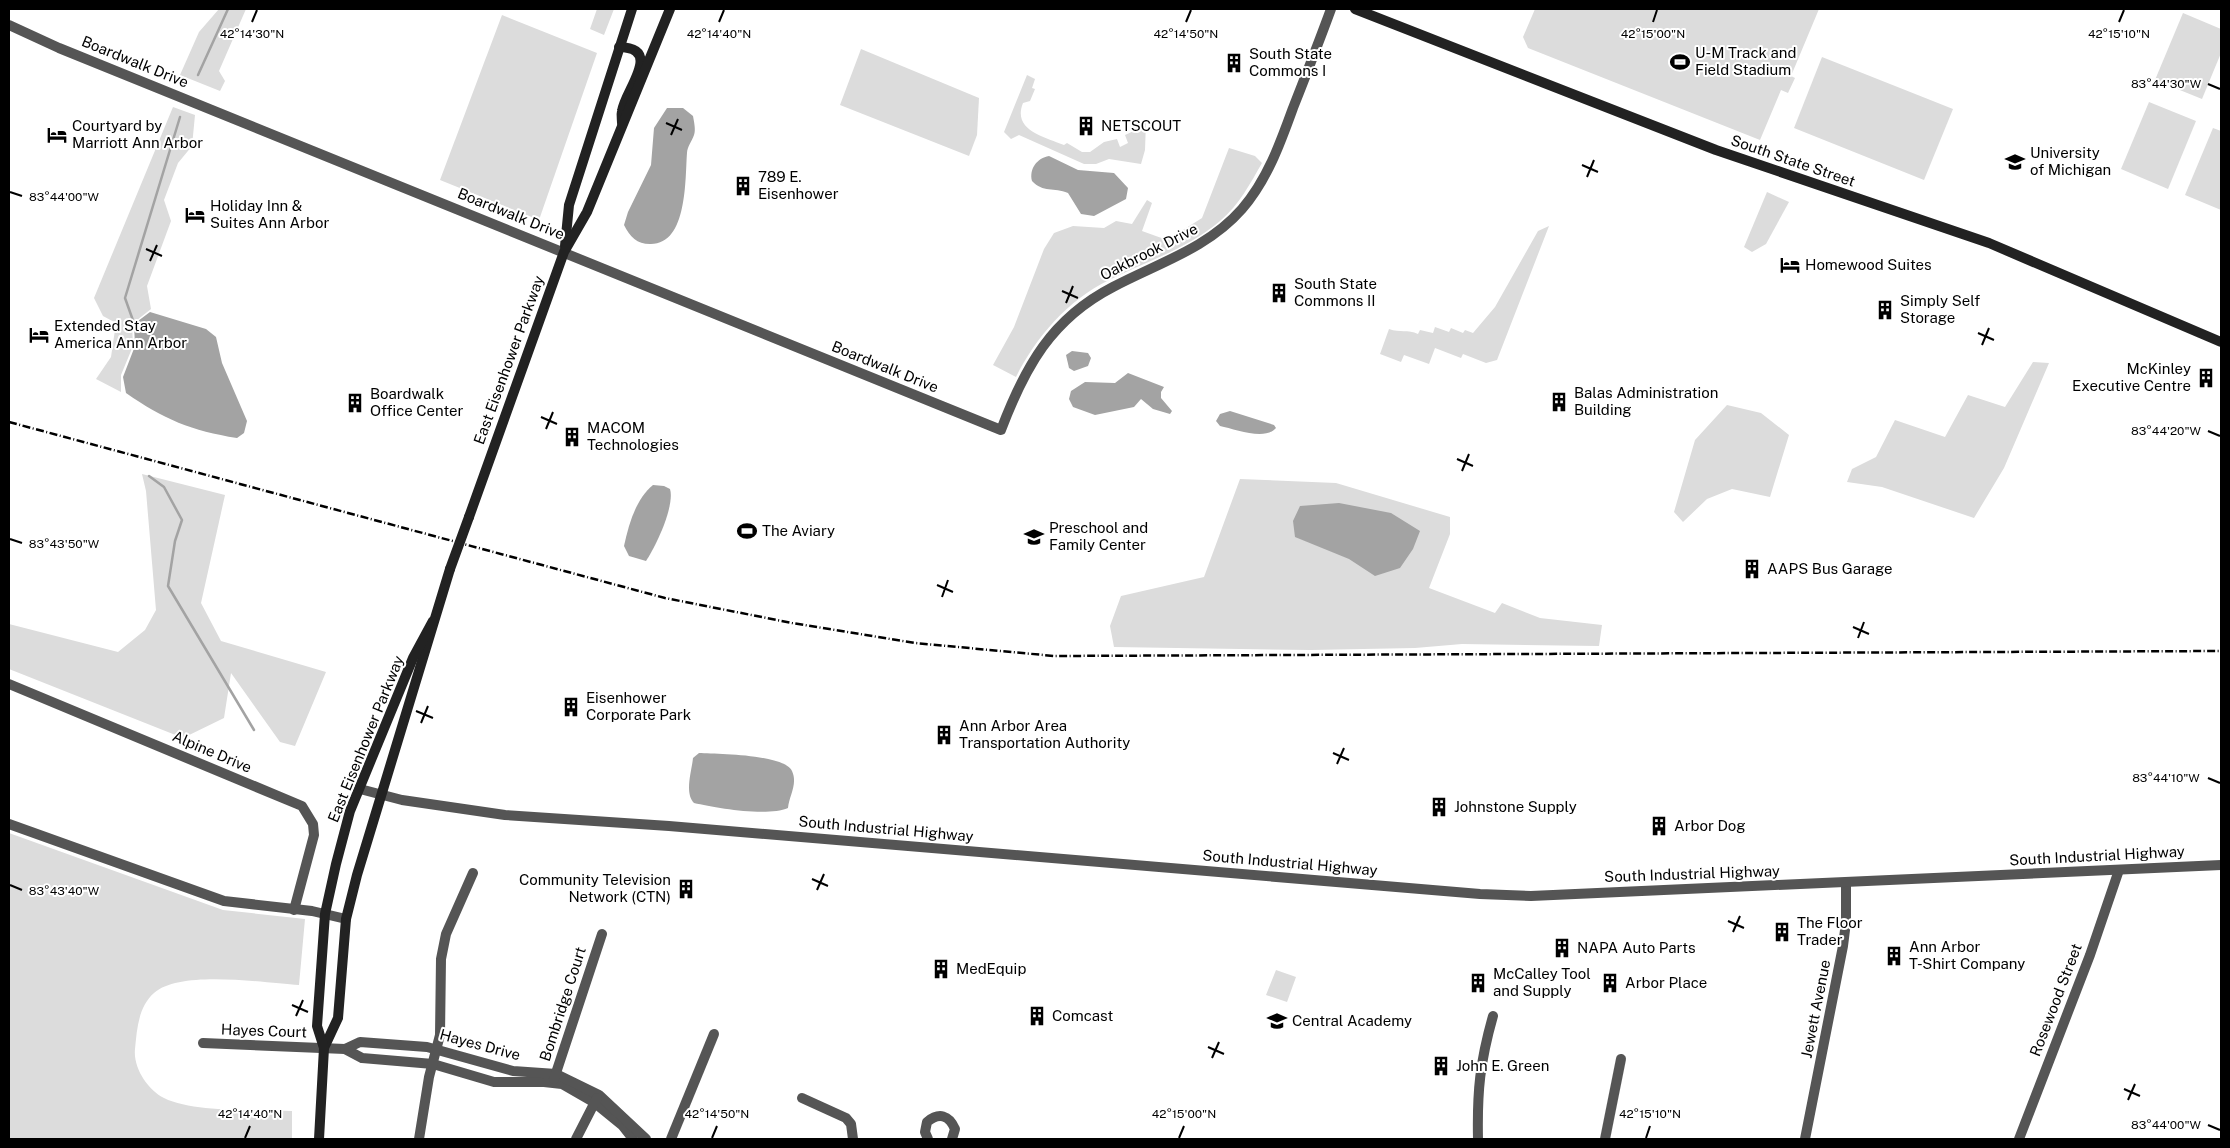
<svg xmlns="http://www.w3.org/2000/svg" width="2230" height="1148" viewBox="0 0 2230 1148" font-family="'Public Sans',sans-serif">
<rect width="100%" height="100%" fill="#fff"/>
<!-- green -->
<g fill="#dcdcdc">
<polygon points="219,9 246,9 219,71 225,81 220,91 180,75 199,32"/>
<polygon points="597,9 614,9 604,35 590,29"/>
<polygon points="1535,9 1819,9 1791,76 1795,78 1788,93 1781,90 1760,140 1528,48 1523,37"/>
<polygon points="2183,13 2221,29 2221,53 2202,99 2155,80"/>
<polygon points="502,15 597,53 539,220 440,180"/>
<polygon points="861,49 979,98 977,135 969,156 840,105"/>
<polygon points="1822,57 1953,109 1924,180 1794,128"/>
<path d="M1027,75l8,4 -3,9 3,1 -5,12 -7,2c-11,27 21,34 41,42l3,-2 15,9h8l14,-10 13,-3 3,8 8,-4 -3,-8 13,-6 2,-5 6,-2 -1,28 -4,14 -32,-5 -13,5h-12l-65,-29 -8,4 -7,-7z"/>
<polygon points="2149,102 2196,121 2168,189 2121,169"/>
<polygon points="173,107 195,115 192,146 178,163 164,200 171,221 147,286 151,309 132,324 133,346 121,375 121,392 96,379 111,357 116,323 103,316 94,298"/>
<polygon points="2213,128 2221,131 2221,210 2185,195"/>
<path d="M1229,148l26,8 7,7c-12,21 -23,42 -42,58 -33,28 -73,40 -111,59 -41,20 -73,57 -93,97l-23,-12 21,-38 30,-78 10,-16 19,-7 31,2 12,-7 16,3 15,-24 5,3 -10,28 25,9 35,-22z"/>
<polygon points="1767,192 1789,202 1766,244 1752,252 1744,247"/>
<path d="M1549,226l-52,134 -11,3 -23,-9 -2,4 -26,-10 -6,16 -25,-9 -3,7 -21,-8 9,-25c11,4 19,0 29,5l2,-4 13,3 2,-6 14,5 2,-4 12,5 2,-3 8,3 22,-26 43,-76z"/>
<polygon points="2033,362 2049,363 2004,468 1974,518 1882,487 1847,482 1852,469 1876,457 1895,420 1945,437 1968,395 2005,407"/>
<polygon points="1727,405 1761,413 1789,435 1770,497 1732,489 1707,499 1683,522 1674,512 1695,440"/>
<polygon points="142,474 225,495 201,603 221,641 326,672 295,746 280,742 231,673 224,718 183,738 9,669 9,624 118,652 145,630 156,610 146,491"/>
<polygon points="1240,479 1336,483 1450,517 1450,534 1429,588 1495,613 1502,603 1540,618 1602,625 1599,646 1462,644 1415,648 1311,650 1114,647 1110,626 1121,596 1204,577"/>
<path d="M9,833l214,77 82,9 -6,66c-34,-2 -119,-16 -145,8 -16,14 -17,37 -19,56 -2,19 13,41 29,49 30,15 93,11 128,13v28h-283z"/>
<polygon points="1276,970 1296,977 1287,1002 1266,995"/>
</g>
<!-- water -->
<g fill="#a3a3a3">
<path d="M667,108h16l10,8c1,6 3,14 1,19 -2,6 -7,12 -7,18 -2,25 1,92 -37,91 -13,0 -20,-7 -26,-19l4,-13 23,-47 3,-37z"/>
<path d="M1049,156l29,14 36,3 14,15 -2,11 -32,17 -13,-2 -13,-21c-14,-6 -25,0 -36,-12 -3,-12 5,-23 17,-25z"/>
<path d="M150,312l56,17 10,8 6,26 25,58 -3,12 -7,5c-45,-7 -74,-19 -111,-45l-3,-16 12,-31 -1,-22z"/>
<polygon points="1072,351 1088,353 1091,358 1088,366 1074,371 1069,368 1066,355"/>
<polygon points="1128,373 1164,387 1161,392 1161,398 1172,411 1170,414 1153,409 1141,399 1134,407 1095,415 1073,407 1069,399 1071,391 1085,382 1115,383"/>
<path d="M1230,411l44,14 2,3c-11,13 -41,1 -56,-2l-4,-5 4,-7z"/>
<path d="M653,485l11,1 6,3c5,17 -14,57 -24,72l-17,-5 -5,-10c5,-23 12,-47 29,-61z"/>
<polygon points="1339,503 1391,513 1420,531 1413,549 1400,568 1375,576 1349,559 1295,537 1293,521 1300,506"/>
<path d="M699,753c18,1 85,1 93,18 6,13 -3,25 -4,37 -21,9 -72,0 -94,-5 -10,-10 -2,-33 -1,-45z"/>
</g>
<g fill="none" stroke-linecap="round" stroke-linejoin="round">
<!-- stream -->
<g stroke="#a3a3a3" stroke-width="2.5">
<polyline points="198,75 228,9"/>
<polyline points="135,326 125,298 180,117"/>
<polyline points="149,476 164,487 182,520 175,541 168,586 254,730"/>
</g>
<!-- minor -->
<g stroke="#555" stroke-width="10">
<polyline points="9,684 302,806 313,824 314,835 294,910"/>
<polyline points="9,824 224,901 312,911 346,919"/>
<polyline points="203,1043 345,1049 362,1058 433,1064 494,1082 544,1082 562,1084 595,1103 622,1125 633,1139"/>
<polyline points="345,1049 360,1042 427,1047 513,1071 556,1074 599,1095 646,1139"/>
<polyline points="554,1079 602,934"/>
<polyline points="802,1098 846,1118 851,1124 853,1139"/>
<polyline points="419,1139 429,1077 440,1035 441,959 446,934 473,873"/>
<polyline points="576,1139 597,1098"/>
<polyline points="671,1139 714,1034"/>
<path d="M928,1139l-3,-7 2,-10c12,-10 22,-7 28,7l-3,10"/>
<path d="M1478,1139c-1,-48 2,-77 15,-123"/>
<polyline points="1605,1139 1621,1059"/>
<polyline points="1805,1139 1843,946 1846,922 1846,883"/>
<polyline points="2019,1139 2090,955 2119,870"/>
</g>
<!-- tertiary -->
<g stroke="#555" stroke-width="10">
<path d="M9,25l50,23 942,382c24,-63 50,-111 112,-143 45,-24 94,-38 129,-78 25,-29 38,-65 51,-101 13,-33 26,-66 38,-99"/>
<polyline points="360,789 402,800 505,815 669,826 1480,894 1531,896 2221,865"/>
</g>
<!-- secondary -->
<g stroke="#222" stroke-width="10">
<polyline points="1355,9 1716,150 1989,243 2221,342"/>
<path d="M619,47c45,1 6,43 3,64 -1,4 0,8 0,12"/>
<polyline points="565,246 569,205 632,9"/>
<polyline points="469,517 564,252 587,212 670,9"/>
<polyline points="324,1048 338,1018 346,919 357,875 450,569"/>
<polyline points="319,1139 324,1048 317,1026 325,914 336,864 350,811 413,658 433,621"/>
</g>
<!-- rail -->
<polyline stroke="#000" stroke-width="2.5" stroke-dasharray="8 2.5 1 2.5" stroke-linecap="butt" points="9,422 665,598 792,623 915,643 1054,656 2221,651"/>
<!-- secondary-bridge -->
<polyline stroke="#222" stroke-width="10" points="450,569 469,517"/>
</g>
<!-- ticks -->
<path fill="none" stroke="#000" stroke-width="2" d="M252,22l5,-12M719,22l5,-12M1186,22l5,-12M1653,22l4,-12M2119,22l5,-12M2208,84l12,5M666,123l16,7M671,135l7,-16M1582,165l16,7M1587,177l7,-17M10,192l12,4M146,249l16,7M150,261l7,-16M1062,291l16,7M1066,303l7,-17M1978,333l16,7M1982,345l7,-17M541,417l16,7M546,429l7,-17M2208,431l12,5M1457,459l16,7M1462,471l7,-17M10,539l12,4M937,585l16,7M942,597l6,-17M1853,627l16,7M1858,638l6,-16M416,711l17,7M421,723l7,-17M1333,753l16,7M1337,764l7,-16M2208,778l12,5M812,879l16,7M10,885l12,5M817,890l7,-16M1728,921l16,7M1733,932l7,-16M292,1005l16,7M296,1016l7,-16M1208,1047l16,7M1212,1058l7,-16M2124,1089l16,7M2128,1100l7,-16M2208,1125l12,5M245,1138l5,-12M712,1138l5,-12M1179,1138l5,-12M1646,1138l4,-12"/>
<!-- icons -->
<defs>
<symbol id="stadium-bare" viewBox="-9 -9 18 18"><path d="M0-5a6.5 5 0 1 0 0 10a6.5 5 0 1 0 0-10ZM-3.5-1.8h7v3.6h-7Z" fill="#000" stroke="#fff" stroke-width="2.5" paint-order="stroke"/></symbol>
<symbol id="building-bare" viewBox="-9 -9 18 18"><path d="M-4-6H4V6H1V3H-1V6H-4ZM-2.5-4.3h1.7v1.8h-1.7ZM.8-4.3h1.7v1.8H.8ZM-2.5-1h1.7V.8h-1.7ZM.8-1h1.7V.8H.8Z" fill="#000" stroke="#fff" stroke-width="2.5" paint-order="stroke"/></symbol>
<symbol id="hotel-bare" viewBox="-9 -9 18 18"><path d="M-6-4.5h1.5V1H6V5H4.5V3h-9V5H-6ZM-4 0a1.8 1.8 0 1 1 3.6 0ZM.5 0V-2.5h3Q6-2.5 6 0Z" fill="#000" stroke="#fff" stroke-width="2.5" paint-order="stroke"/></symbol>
<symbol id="university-bare" viewBox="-9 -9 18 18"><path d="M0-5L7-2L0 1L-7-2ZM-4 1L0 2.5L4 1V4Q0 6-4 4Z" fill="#000" stroke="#fff" stroke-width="2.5" paint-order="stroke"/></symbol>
<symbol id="school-bare" viewBox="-9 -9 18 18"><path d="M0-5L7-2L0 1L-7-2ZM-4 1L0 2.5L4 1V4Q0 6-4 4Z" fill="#000" stroke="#fff" stroke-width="2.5" paint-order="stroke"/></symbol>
</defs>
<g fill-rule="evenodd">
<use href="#stadium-bare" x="1666" y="48" width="28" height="28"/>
<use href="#building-bare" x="1220" y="49" width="28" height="28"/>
<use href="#building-bare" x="1072" y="112" width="28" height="28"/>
<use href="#hotel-bare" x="43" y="121" width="28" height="28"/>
<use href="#university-bare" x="2001" y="148" width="28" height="28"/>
<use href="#building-bare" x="729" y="172" width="28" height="28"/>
<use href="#hotel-bare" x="181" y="201" width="28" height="28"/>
<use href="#hotel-bare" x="1776" y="251" width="28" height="28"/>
<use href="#building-bare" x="1265" y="279" width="28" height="28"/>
<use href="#building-bare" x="1871" y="296" width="28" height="28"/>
<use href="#hotel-bare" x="25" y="321" width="28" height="28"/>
<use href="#building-bare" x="2192" y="364" width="28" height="28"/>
<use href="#building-bare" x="1545" y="388" width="28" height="28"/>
<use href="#building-bare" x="341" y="389" width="28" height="28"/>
<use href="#building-bare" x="558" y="423" width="28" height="28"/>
<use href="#stadium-bare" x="733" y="517" width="28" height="28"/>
<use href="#school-bare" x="1020" y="523" width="28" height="28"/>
<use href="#building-bare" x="1738" y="555" width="28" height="28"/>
<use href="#building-bare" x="557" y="693" width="28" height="28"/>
<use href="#building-bare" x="930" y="721" width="28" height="28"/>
<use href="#building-bare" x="1425" y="793" width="28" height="28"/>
<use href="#building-bare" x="1645" y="812" width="28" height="28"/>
<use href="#building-bare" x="672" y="875" width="28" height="28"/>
<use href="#building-bare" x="1768" y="918" width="28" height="28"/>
<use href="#building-bare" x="1548" y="934" width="28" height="28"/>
<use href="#building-bare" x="1880" y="942" width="28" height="28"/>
<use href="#building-bare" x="927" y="955" width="28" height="28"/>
<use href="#building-bare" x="1464" y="969" width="28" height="28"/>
<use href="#building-bare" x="1596" y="969" width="28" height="28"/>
<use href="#building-bare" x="1023" y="1002" width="28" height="28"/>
<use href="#school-bare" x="1263" y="1007" width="28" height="28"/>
<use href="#building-bare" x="1427" y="1052" width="28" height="28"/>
</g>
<g text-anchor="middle" stroke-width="4" stroke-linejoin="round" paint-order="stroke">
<!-- poi labels -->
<g font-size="15" fill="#000" stroke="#fff" text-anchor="start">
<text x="1695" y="58">U-M Track and<tspan x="1695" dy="17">Field Stadium</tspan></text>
<text x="1249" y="59">South State<tspan x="1249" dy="17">Commons I</tspan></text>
<text x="72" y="131">Courtyard by<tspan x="72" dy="17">Marriott Ann Arbor</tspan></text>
<text x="1101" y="131">NETSCOUT</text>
<text x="2030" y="158">University<tspan x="2030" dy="17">of Michigan</tspan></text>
<text x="758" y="182">789 E.<tspan x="758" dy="17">Eisenhower</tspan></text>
<text x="210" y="211">Holiday Inn &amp;<tspan x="210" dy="17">Suites Ann Arbor</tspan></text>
<text x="1805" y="270">Homewood Suites</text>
<text x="1294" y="289">South State<tspan x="1294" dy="17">Commons II</tspan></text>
<text x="1900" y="306">Simply Self<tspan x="1900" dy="17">Storage</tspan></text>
<text x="54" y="331">Extended Stay<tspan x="54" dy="17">America Ann Arbor</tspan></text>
<text x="2191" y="374" text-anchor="end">McKinley<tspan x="2191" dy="17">Executive Centre</tspan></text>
<text x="1574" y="398">Balas Administration<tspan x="1574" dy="17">Building</tspan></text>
<text x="370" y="399">Boardwalk<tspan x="370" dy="17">Office Center</tspan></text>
<text x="587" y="433">MACOM<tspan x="587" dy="17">Technologies</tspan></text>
<text x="1049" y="533">Preschool and<tspan x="1049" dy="17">Family Center</tspan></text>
<text x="762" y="536">The Aviary</text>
<text x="1767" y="574">AAPS Bus Garage</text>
<text x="586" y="703">Eisenhower<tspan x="586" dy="17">Corporate Park</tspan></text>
<text x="959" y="731">Ann Arbor Area<tspan x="959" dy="17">Transportation Authority</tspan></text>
<text x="1454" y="812">Johnstone Supply</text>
<text x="1674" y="831">Arbor Dog</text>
<text x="671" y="885" text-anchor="end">Community Television<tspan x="671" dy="17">Network (CTN)</tspan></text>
<text x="1797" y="928">The Floor<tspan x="1797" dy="17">Trader</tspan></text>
<text x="1909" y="952">Ann Arbor<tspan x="1909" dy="17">T-Shirt Company</tspan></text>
<text x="1577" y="953">NAPA Auto Parts</text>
<text x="956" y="974">MedEquip</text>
<text x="1493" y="979">McCalley Tool<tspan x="1493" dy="17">and Supply</tspan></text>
<text x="1625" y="988">Arbor Place</text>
<text x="1052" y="1021">Comcast</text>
<text x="1292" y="1026">Central Academy</text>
<text x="1456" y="1071">John E. Green</text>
</g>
<!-- street labels -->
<g font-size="15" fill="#000" stroke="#fff">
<text transform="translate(135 62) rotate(22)" y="5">Boardwalk Drive</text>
<text transform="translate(1793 161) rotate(19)" y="5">South State Street</text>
<text transform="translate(511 214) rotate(22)" y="5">Boardwalk Drive</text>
<text transform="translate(1149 252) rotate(-27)" y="5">Oakbrook Drive</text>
<text transform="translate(509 360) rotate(-70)" y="5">East Eisenhower Parkway</text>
<text transform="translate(885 367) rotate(22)" y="5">Boardwalk Drive</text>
<text transform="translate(366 739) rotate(-68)" y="5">East Eisenhower Parkway</text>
<text transform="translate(212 752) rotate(23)" y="5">Alpine Drive</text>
<text transform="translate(886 829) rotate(5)" y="5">South Industrial Highway</text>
<text transform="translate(2097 856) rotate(-3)" y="5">South Industrial Highway</text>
<text transform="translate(1290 863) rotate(5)" y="5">South Industrial Highway</text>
<text transform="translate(1692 874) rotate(-2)" y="5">South Industrial Highway</text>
<text transform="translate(2056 1000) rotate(-69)" y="5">Rosewood Street</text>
<text transform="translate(563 1004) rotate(-72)" y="5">Bombridge Court</text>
<text transform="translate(1816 1009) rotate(-79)" y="5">Jewett Avenue</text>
<text transform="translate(264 1031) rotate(2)" y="5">Hayes Court</text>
<text transform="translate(480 1045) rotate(15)" y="5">Hayes Drive</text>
</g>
</g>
<g font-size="12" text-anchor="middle" fill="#000" stroke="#fff" stroke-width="4" stroke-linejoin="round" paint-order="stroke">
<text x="252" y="38">42°14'30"N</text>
<text x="719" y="38">42°14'40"N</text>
<text x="1186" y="38">42°14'50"N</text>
<text x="1653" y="38">42°15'00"N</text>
<text x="2119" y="38">42°15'10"N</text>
<text x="2166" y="88">83°44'30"W</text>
<text x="64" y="201">83°44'00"W</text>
<text x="2166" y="435">83°44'20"W</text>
<text x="64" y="548">83°43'50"W</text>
<text x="2166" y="782">83°44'10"W</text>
<text x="64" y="895">83°43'40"W</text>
<text x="250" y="1118">42°14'40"N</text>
<text x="717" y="1118">42°14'50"N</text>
<text x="1184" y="1118">42°15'00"N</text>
<text x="1650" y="1118">42°15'10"N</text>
<text x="2166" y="1129">83°44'00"W</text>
</g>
<!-- border -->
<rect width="2230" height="1148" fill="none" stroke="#000000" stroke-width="20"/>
</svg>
